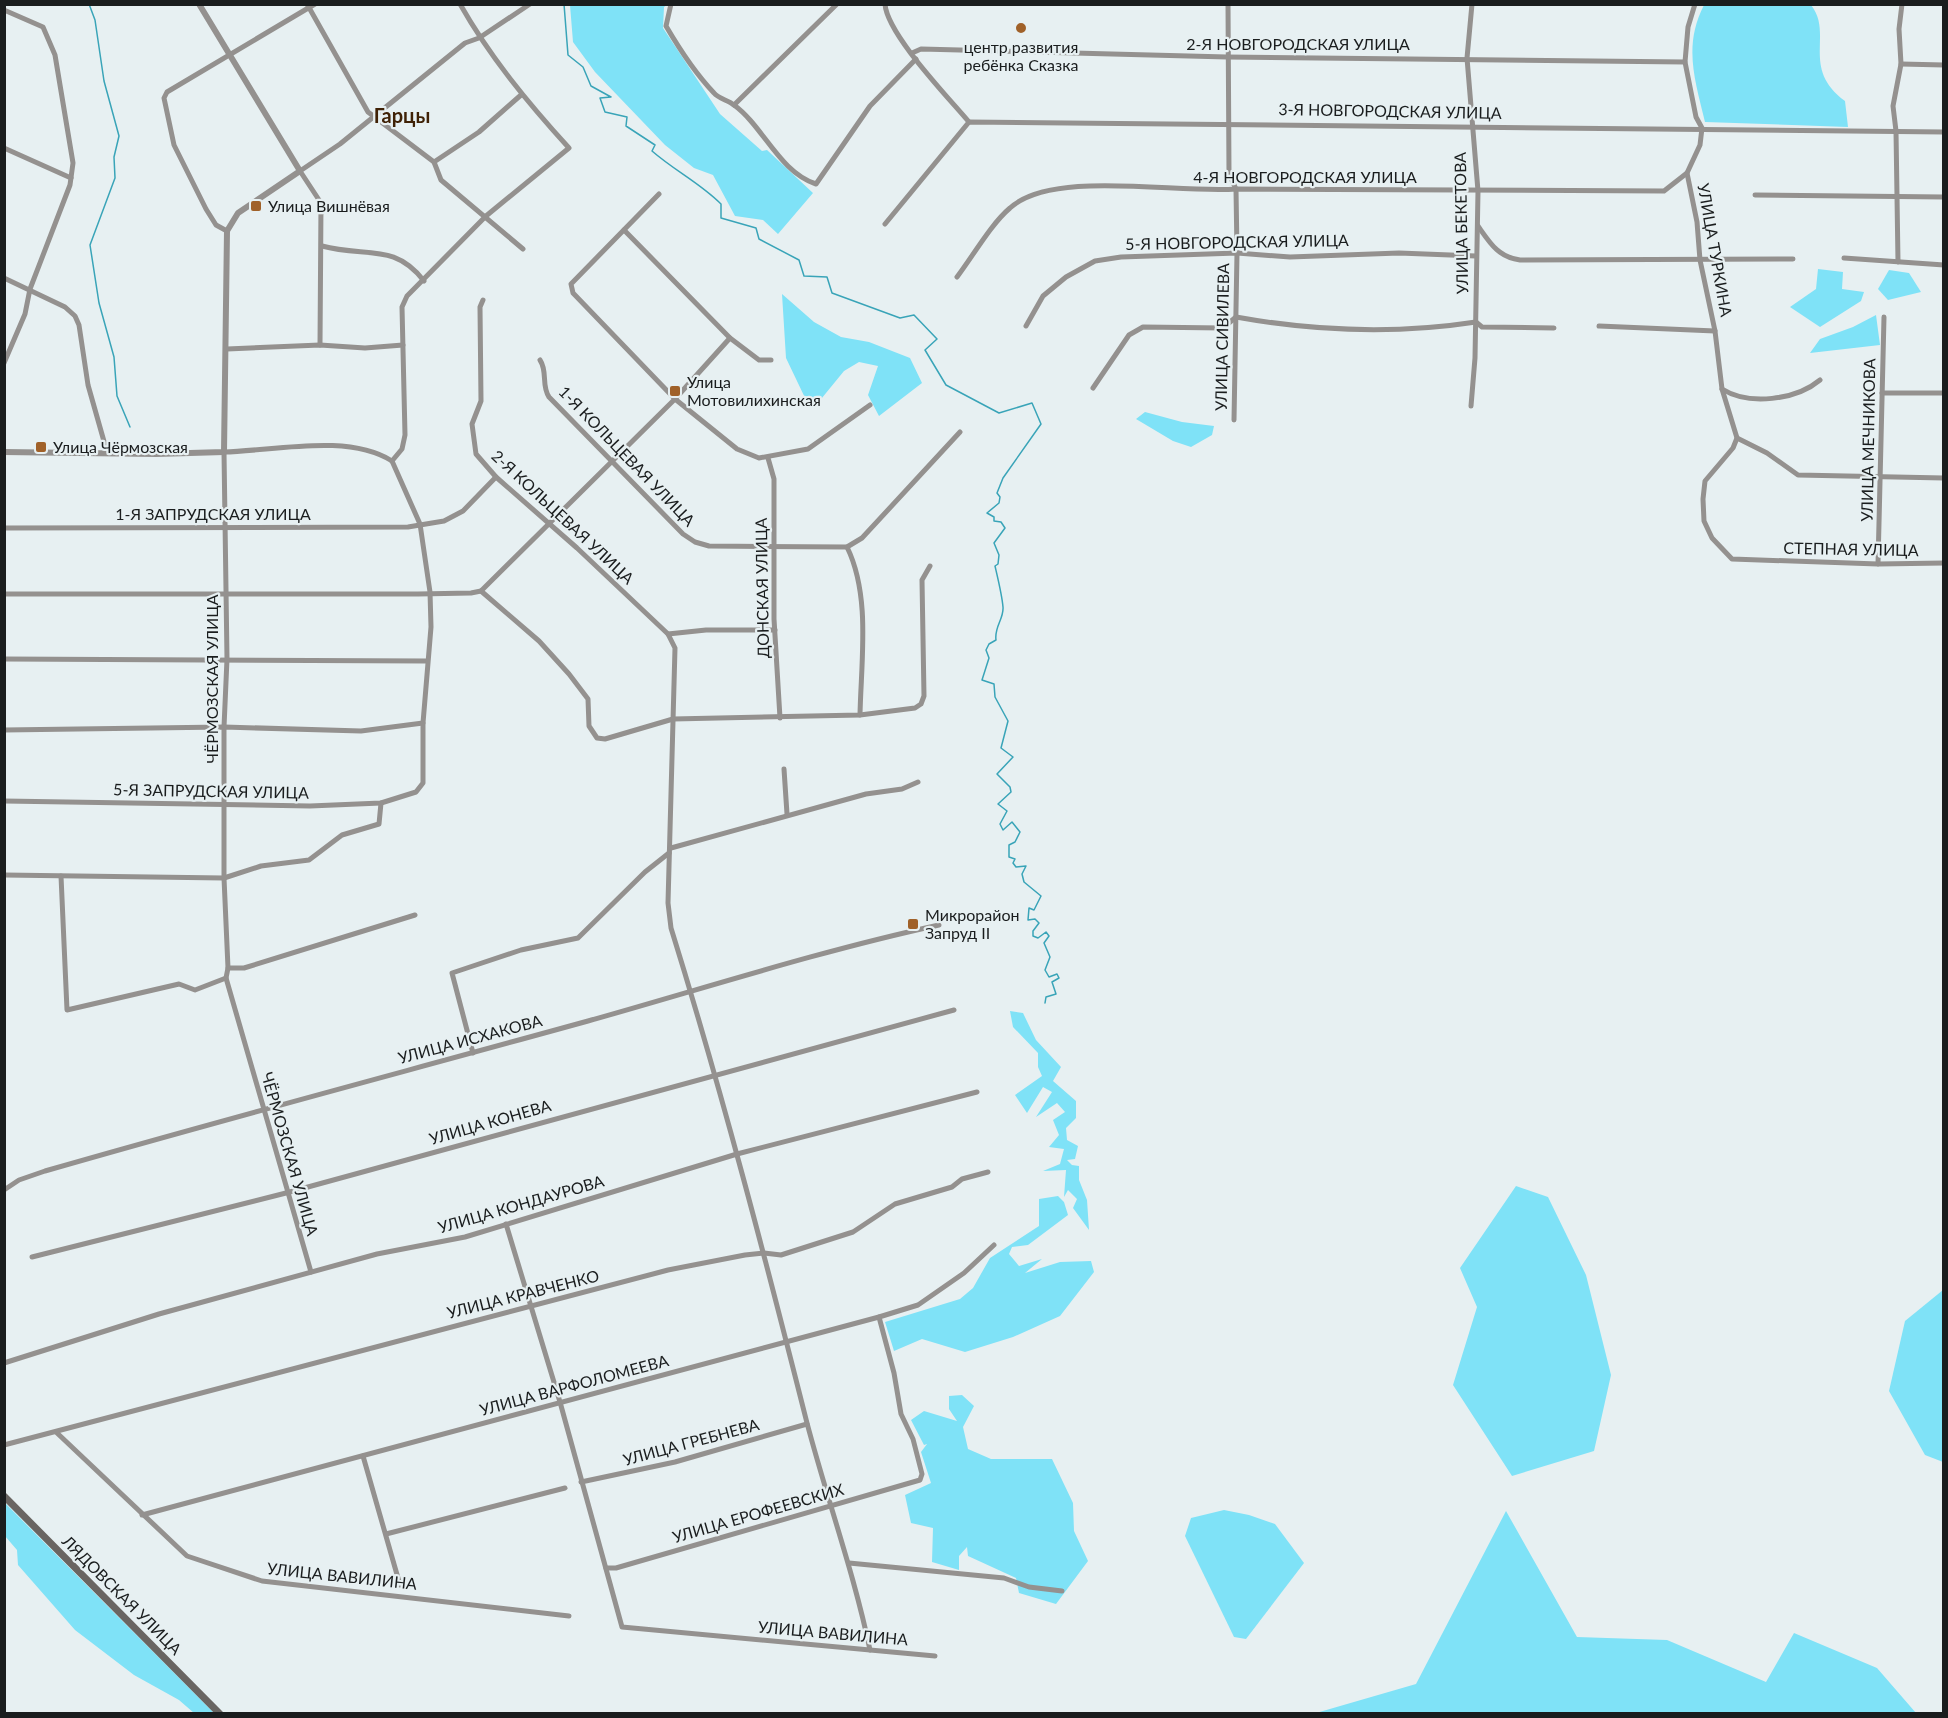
<svg xmlns="http://www.w3.org/2000/svg" width="1948" height="1718" viewBox="0 0 1948 1718" font-family="Lato,sans-serif">
<rect width="100%" height="100%" fill="#e7f0f2"/>
<!-- green -->
<g fill="#7fe2f7">
<polygon points="570,5 667,5 664,7 663,28 720,114 762,151 767,150 813,193 778,234 763,220 735,216 713,175 694,168 665,145 595,72 573,42"/>
<path d="M1704,5h107c23,29 -11,63 34,96l3,26 -143,-5c-10,-42 -22,-76 -1,-117z"/>
<polygon points="1818,269 1843,272 1842,289 1864,292 1861,301 1820,327 1790,307 1816,289"/>
<polygon points="1889,270 1909,273 1921,292 1888,300 1878,289"/>
<polygon points="782,294 814,322 841,337 869,342 910,358 922,383 879,416 868,395 878,366 859,362 844,371 817,404 807,402 786,358"/>
<polygon points="1876,315 1880,345 1810,353 1820,339 1853,327"/>
<polygon points="1145,412 1182,422 1214,426 1212,435 1191,447 1173,441 1136,419"/>
<polygon points="1010,1011 1023,1013 1036,1040 1061,1067 1053,1081 1076,1101 1076,1118 1066,1128 1067,1140 1078,1146 1075,1159 1067,1160 1072,1165 1079,1166 1079,1180 1087,1200 1089,1230 1073,1208 1077,1199 1068,1190 1064,1197 1066,1170 1043,1171 1060,1164 1064,1149 1049,1147 1059,1135 1053,1120 1065,1112 1057,1103 1036,1117 1052,1092 1043,1087 1027,1113 1015,1095 1042,1076 1038,1067 1038,1053 1013,1027"/>
<polygon points="1516,1186 1548,1197 1586,1275 1611,1375 1594,1451 1512,1476 1453,1385 1477,1307 1460,1268"/>
<polygon points="1058,1196 1064,1202 1068,1215 1028,1245 1012,1247 1009,1254 1019,1266 1042,1259 1025,1273 1060,1262 1091,1261 1094,1272 1060,1316 1013,1337 965,1352 922,1339 894,1351 885,1322 960,1299 973,1288 990,1258 1039,1226 1039,1199"/>
<polygon points="1943,1290 1943,1462 1925,1455 1889,1391 1905,1321"/>
<polygon points="962,1395 974,1406 963,1427 968,1449 991,1459 1052,1459 1073,1503 1074,1531 1088,1561 1056,1604 1019,1593 1016,1578 968,1556 967,1547 959,1556 959,1570 932,1562 933,1528 911,1523 905,1495 931,1483 921,1452 927,1444 924,1445 911,1420 924,1411 957,1421 949,1409 949,1396"/>
<polygon points="4,1502 214,1713 194,1713 179,1700 134,1675 75,1630 18,1565 17,1550 5,1536"/>
<polygon points="1224,1510 1249,1515 1275,1524 1304,1563 1246,1639 1234,1637 1185,1536 1191,1518"/>
<polygon points="1506,1511 1577,1637 1667,1640 1766,1682 1794,1633 1877,1668 1916,1713 1316,1713 1416,1684"/>
</g>
<g fill="none" stroke-linecap="round" stroke-linejoin="round">
<!-- stream -->
<g stroke="#39a4b8" stroke-width="1.5">
<polyline points="89,4 95,20 104,81 119,136 114,157 115,178 90,245 99,303 114,357 117,396 130,427"/>
<path d="M564,4l4,51 15,12 8,19 20,11 -11,1 5,14 22,5 -1,9 29,19 -3,6c23,20 48,32 69,53v14l35,10 3,11 40,21 5,16 23,1 5,16 68,25 14,-3 23,24 -12,11 21,35 53,28 33,-10 9,21 -38,54 -6,15 3,4 -1,6 -12,10 7,4v4l7,1 4,6 -11,15 5,12 -1,9 -3,2c3,13 7,29 8,41 1,12 -9,20 -7,33l-7,4 -3,6 3,8 -7,22 12,4 1,13 13,24 -7,27 12,9 -16,17 13,13 1,5 -13,12 9,7 -7,13 3,6 9,-8 8,10 -5,10 -6,3v12l6,2 -2,4 3,4 10,-1 -4,8 2,8 17,14 -7,14 -5,-2 -1,12 7,-1 4,4 -6,8v5l5,2 8,-6 3,4 -5,7 6,14 -5,13 4,7 8,-3 2,4 -7,4 4,12 -10,3 -1,6"/>
</g>
<!-- minor -->
<g stroke="#94918f" stroke-width="5">
<polyline points="307,4 368,112 434,162 441,180 523,249"/>
<path d="M671,4l-5,22c14,24 29,47 48,67 5,6 14,7 20,12 29,21 46,68 82,79l54,-78 46,-47"/>
<path d="M885,4c2,30 63,93 84,118"/>
<polyline points="1228,4 1229,174 1236,189 1237,253 1234,420"/>
<polyline points="1695,4 1688,27 1685,62 1696,117 1702,128 1700,145 1687,173 1697,222 1700,260 1715,331 1722,389 1737,438 1733,448 1705,481 1703,499 1704,521 1712,538 1732,559 1878,564 1944,563"/>
<polyline points="4,10 43,27 55,55 73,163 70,185 30,289 25,314 4,363"/>
<polyline points="912,53 921,49 1227,57 1685,62"/>
<polyline points="1901,64 1944,65"/>
<polyline points="734,105 837,4"/>
<polyline points="4,148 71,178"/>
<polyline points="434,162 479,132 521,95"/>
<polyline points="659,194 571,284 573,293 675,399 737,449 759,458 808,449 870,405"/>
<polyline points="1755,195 1944,197"/>
<polyline points="885,224 969,122 1944,132"/>
<path d="M1478,226c12,17 20,31 42,34l273,-1"/>
<polyline points="624,230 730,338 759,360 771,360"/>
<polyline points="227,231 216,225 206,209 174,145 164,98 167,92 315,4"/>
<path d="M322,246c43,12 72,-4 102,35"/>
<polyline points="1844,258 1944,265"/>
<polyline points="1898,262 1896,131 1893,106 1901,64 1899,29 1902,4"/>
<path d="M957,277c16,-21 34,-53 53,-69 43,-39 168,-14 226,-19l428,2 23,-18"/>
<polyline points="4,278 65,307 75,316 79,325 88,385 107,452"/>
<path d="M483,300l-3,7 1,94 -9,23 4,30 20,23 81,71 91,86 7,14 -7,255 3,25c51,164 94,329 136,495 20,76 47,150 63,227"/>
<polyline points="1026,326 1043,296 1066,277 1095,261 1121,257 1237,253 1290,257 1399,253 1476,256"/>
<polyline points="1599,326 1715,331"/>
<polyline points="320,345 321,203 300,171 340,144 465,43 479,38 530,4"/>
<polyline points="227,349 320,345 365,348 403,345"/>
<path d="M540,360c8,12 1,25 9,37l134,137 12,8 14,4 138,1 15,-9 98,-106"/>
<path d="M1093,388l36,-53 14,-8 80,1 13,-11c78,14 162,17 240,5l6,5 72,1"/>
<path d="M1722,389c27,17 74,11 98,-9"/>
<polyline points="1882,393 1944,393"/>
<polyline points="1471,406 1475,358 1478,191 1467,58 1472,4"/>
<polyline points="1737,438 1767,453 1798,475 1944,478"/>
<polyline points="768,458 774,479 774,619 780,718"/>
<path d="M392,461l10,-12 3,-14 -3,-128 5,-11 79,-80 83,-68c-41,-45 -79,-91 -109,-144"/>
<polyline points="4,528 408,527 444,521 463,511 496,477"/>
<path d="M847,547c24,49 14,114 13,168"/>
<polyline points="1878,564 1884,317"/>
<polyline points="481,591 539,641 569,674 588,699 589,726 597,738 605,739 673,719 860,715 915,708 921,704 924,696 922,580 930,566"/>
<polyline points="4,594 418,594 471,593 481,591 675,399 730,338"/>
<polyline points="668,634 706,630 775,630"/>
<polyline points="4,659 426,661"/>
<polyline points="4,730 224,727 361,731 423,723"/>
<polyline points="784,769 787,814"/>
<polyline points="4,801 310,806 381,803 416,792 423,783 423,723 431,627 430,592 420,524 392,461"/>
<polyline points="671,848 866,794 902,789 918,782"/>
<polyline points="4,875 224,878 261,866 309,860 342,835 379,824 381,803"/>
<polyline points="61,876 67,1010 179,984 195,990 226,978"/>
<polyline points="228,968 244,968 415,915"/>
<polyline points="473,1053 452,973 521,950 578,938 645,872 669,853"/>
<path d="M4,1190l15,-10 26,-9c180,-52 362,-100 543,-150 117,-33 232,-70 351,-96"/>
<polyline points="506,1224 560,1402 622,1627 935,1656"/>
<polyline points="32,1257 286,1193 954,1010"/>
<path d="M311,1272l-85,-294 2,-10 -4,-90v-151l3,-68 -3,-207c50,-1 123,-19 168,9"/>
<polyline points="4,1363 159,1314 377,1254 465,1237 737,1154 977,1092"/>
<polyline points="56,1432 187,1556 262,1581 569,1616"/>
<polyline points="4,1445 668,1270 745,1255 764,1253 781,1255 853,1232 895,1204 952,1187 962,1179 988,1172"/>
<polyline points="363,1456 400,1585"/>
<polyline points="581,1482 675,1462 807,1424"/>
<polyline points="142,1515 879,1317 918,1305 964,1273 994,1245"/>
<polyline points="386,1534 565,1488"/>
<polyline points="849,1563 1004,1578 1029,1587 1062,1591"/>
<polyline points="606,1568 616,1568 920,1480 922,1474 913,1439 901,1414 894,1373 879,1317"/>
</g>
<!-- tertiary -->
<polyline stroke="#94918f" stroke-width="6" points="4,452 156,454 224,452 227,231 238,213 300,171 199,4"/>
<!-- secondary -->
<polyline stroke="#696562" stroke-width="7" points="4,1496 220,1714"/>
</g>
<!-- markers -->
<g fill="#a06129" stroke="#e7f0f2" stroke-width="2">
<circle cx="1021" cy="28" r="6"/>
<rect x="250" y="200" width="12" height="12" rx="3"/>
<rect x="669" y="385" width="12" height="12" rx="3"/>
<rect x="35" y="441" width="12" height="12" rx="3"/>
<rect x="907" y="918" width="12" height="12" rx="3"/>
</g>
<g text-anchor="middle" stroke-width="4.5" stroke-linejoin="round" paint-order="stroke">
<!-- street labels -->
<g font-size="16" fill="#1a1d1e" stroke="#e7f0f2">
<text x="1298" y="50">2-Я НОВГОРОДСКАЯ УЛИЦА</text>
<text transform="translate(1390 111) rotate(1)" y="6">3-Я НОВГОРОДСКАЯ УЛИЦА</text>
<text x="1305" y="183">4-Я НОВГОРОДСКАЯ УЛИЦА</text>
<text transform="translate(1461 223) rotate(-91)" y="6">УЛИЦА БЕКЕТОВА</text>
<text transform="translate(1237 242) rotate(-1)" y="6">5-Я НОВГОРОДСКАЯ УЛИЦА</text>
<text transform="translate(1715 250) rotate(80)" y="6">УЛИЦА ТУРКИНА</text>
<text transform="translate(1222 337) rotate(-89)" y="6">УЛИЦА СИВИЛЕВА</text>
<text transform="translate(1868 440) rotate(-89)" y="6">УЛИЦА МЕЧНИКОВА</text>
<text transform="translate(627 456) rotate(46)" y="6">1-Я КОЛЬЦЕВАЯ УЛИЦА</text>
<text x="213" y="520">1-Я ЗАПРУДСКАЯ УЛИЦА</text>
<text transform="translate(563 517) rotate(43)" y="6">2-Я КОЛЬЦЕВАЯ УЛИЦА</text>
<text transform="translate(1851 549) rotate(1)" y="6">СТЕПНАЯ УЛИЦА</text>
<text transform="translate(762 588) rotate(-91)" y="6">ДОНСКАЯ УЛИЦА</text>
<text transform="translate(212 679) rotate(-90)" y="6">ЧЁРМОЗСКАЯ УЛИЦА</text>
<text transform="translate(211 791) rotate(1)" y="6">5-Я ЗАПРУДСКАЯ УЛИЦА</text>
<text transform="translate(470 1039) rotate(-15)" y="6">УЛИЦА ИСХАКОВА</text>
<text transform="translate(490 1122) rotate(-16)" y="6">УЛИЦА КОНЕВА</text>
<text transform="translate(290 1154) rotate(74)" y="6">ЧЁРМОЗСКАЯ УЛИЦА</text>
<text transform="translate(521 1204) rotate(-16)" y="6">УЛИЦА КОНДАУРОВА</text>
<text transform="translate(523 1294) rotate(-14)" y="6">УЛИЦА КРАВЧЕНКО</text>
<text transform="translate(574 1385) rotate(-15)" y="6">УЛИЦА ВАРФОЛОМЕЕВА</text>
<text transform="translate(691 1442) rotate(-15)" y="6">УЛИЦА ГРЕБНЕВА</text>
<text transform="translate(758 1513) rotate(-16)" y="6">УЛИЦА ЕРОФЕЕВСКИХ</text>
<text transform="translate(342 1576) rotate(6)" y="6">УЛИЦА ВАВИЛИНА</text>
<text transform="translate(122 1595) rotate(45)" y="6">ЛЯДОВСКАЯ УЛИЦА</text>
<text transform="translate(833 1633) rotate(5)" y="6">УЛИЦА ВАВИЛИНА</text>
</g>
<!-- poi labels -->
<g font-size="16" fill="#1a1d1e" stroke="#e7f0f2" text-anchor="start">
<text x="1021" y="53" text-anchor="middle">центр развития<tspan x="1021" dy="18">ребёнка Сказка</tspan></text>
<text x="268" y="212">Улица Вишнёвая</text>
<text x="687" y="388">Улица<tspan x="687" dy="18">Мотовилихинская</tspan></text>
<text x="53" y="453">Улица Чёрмозская</text>
<text x="925" y="921">Микрорайон<tspan x="925" dy="18">Запруд II</tspan></text>
</g>
<!-- quarter labels -->
<g font-size="20" font-weight="bold" fill="#3f2106" stroke="#e7f0f2">
<text x="402" y="123">Гарцы</text>
</g>
</g>
<!-- border -->
<rect width="1948" height="1718" fill="none" stroke="#1a1d1e" stroke-width="12"/>
</svg>
